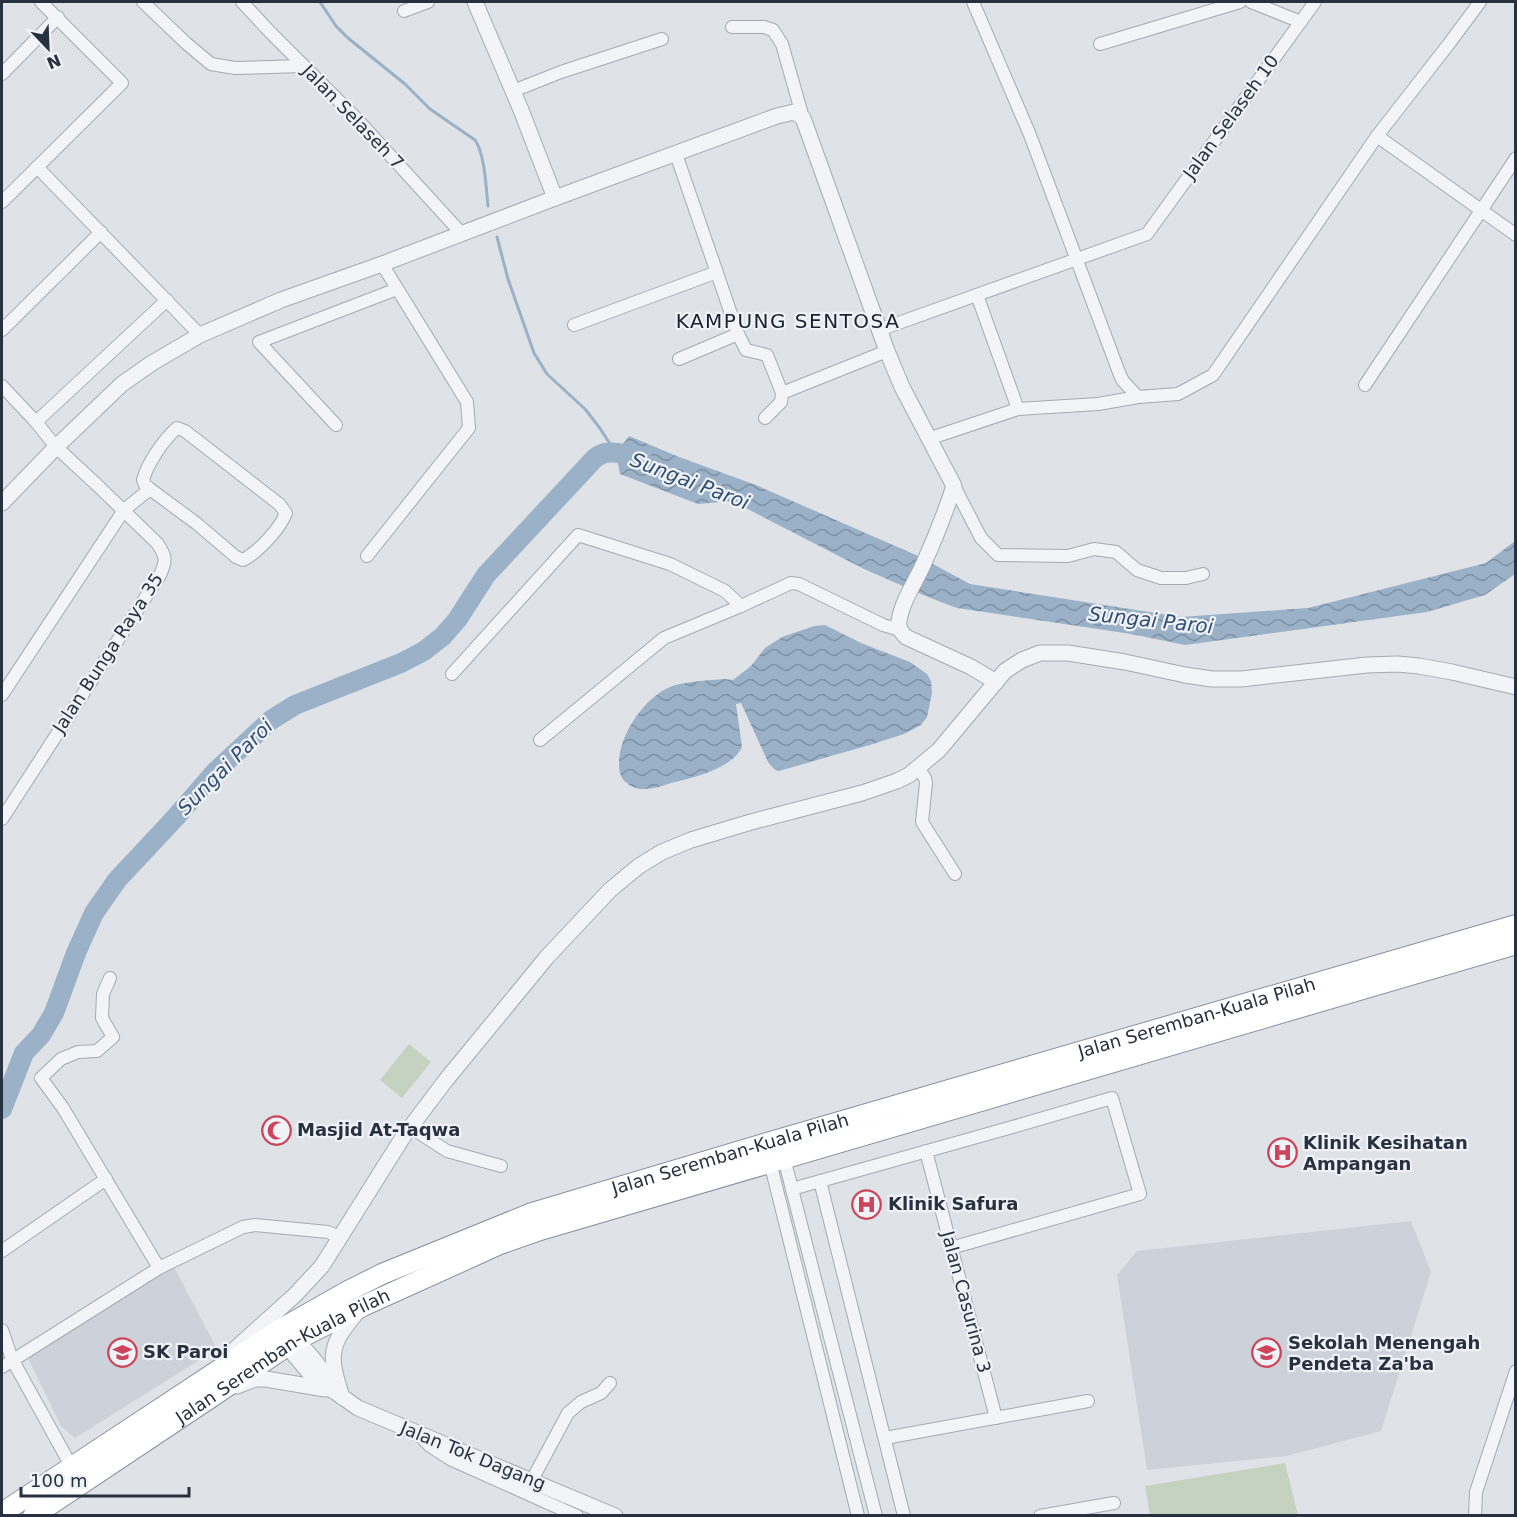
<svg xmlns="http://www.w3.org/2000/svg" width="1517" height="1517" viewBox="0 0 1517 1517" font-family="'DejaVu Sans',sans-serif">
<defs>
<pattern id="water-waves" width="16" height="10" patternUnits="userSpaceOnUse" patternTransform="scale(1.5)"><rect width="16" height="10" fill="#9ab1c8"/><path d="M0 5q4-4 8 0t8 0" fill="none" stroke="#7e91a4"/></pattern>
</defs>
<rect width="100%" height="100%" fill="#dfe3e8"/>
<!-- built -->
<g fill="#cdd2da">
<polygon points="1411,1221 1431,1272 1381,1431 1287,1456 1147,1470 1117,1275 1137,1251"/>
<polygon points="174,1267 217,1349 75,1438 61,1426 26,1354"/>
</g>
<!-- green -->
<g fill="#c5d2c0">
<polygon points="409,1044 431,1062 402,1098 380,1080"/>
<polygon points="1285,1463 1298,1515 1150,1515 1145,1486"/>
</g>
<!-- water -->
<g fill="url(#water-waves)">
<polygon points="629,436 679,457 756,485 918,556 970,584 1181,617 1308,608 1486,563 1515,541 1515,574 1485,595 1427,612 1185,645 1131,634 957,608 928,597 864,569 732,501 698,504 620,474 616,453"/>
<path d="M825,625l36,18 49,19 17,12 4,7 1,12 -5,24 -6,8 -17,9 -31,10 -94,27 -5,-2 -6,-7 -27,-59 -5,1 6,43c-10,22 -50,31 -71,36 -9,3 -18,6 -27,6 -6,0 -13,-2 -17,-6 -7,-4 -8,-13 -8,-20 0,-28 25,-65 51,-76 11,-5 41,-7 54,-8l9,1 18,-14 14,-18 17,-11 32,-11z"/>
</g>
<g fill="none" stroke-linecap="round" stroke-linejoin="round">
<!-- stream -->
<g stroke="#9ab1c8" stroke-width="3">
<path d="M320,2l16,24 12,12 57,46 25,25 45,31c10,14 11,48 13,66"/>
<polyline points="497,237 508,279 534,353 547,374 585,409 599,427 616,453"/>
</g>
<!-- river -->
<path stroke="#9ab1c8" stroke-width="20" d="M2,1109l22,-56 17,-18 13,-22 22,-60 18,-40 23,-33 58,-62 40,-46 56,-52 24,-15 106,-42 23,-12 19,-15 14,-16 29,-45 109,-117c3,-2 6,-4 10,-5 11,-2 26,2 37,6"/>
<defs>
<g id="minor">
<polyline points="143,2 187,44 211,64 235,68 304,66"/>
<polyline points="242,2 270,32 356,118 462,234"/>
<polyline points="973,2 1030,135 1120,375 1123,381 1138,397"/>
<polyline points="1251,2 1301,22"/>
<polyline points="404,11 428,2"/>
<polyline points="732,27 764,27 773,30 782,44 803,118"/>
<polyline points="1100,44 1240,2"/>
<polyline points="2,74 58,17"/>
<polyline points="513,91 561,72 662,39"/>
<polyline points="1377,136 1516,235"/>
<polyline points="676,154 738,334 746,350 767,355 782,393 781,402 765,418"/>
<polyline points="37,167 200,335"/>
<polyline points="2,202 122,83 41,2"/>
<polyline points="977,295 1018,409"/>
<polyline points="574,325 717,272"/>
<polyline points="2,330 101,232"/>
<polyline points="879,330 1147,234 1315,2"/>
<polyline points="679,359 738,334"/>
<polyline points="1365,385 1516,158"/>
<path d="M2,386l34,36 20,25 40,37 61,59c9,13 10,17 3,32l-158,244"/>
<polyline points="782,393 887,351"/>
<polyline points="36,422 167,300"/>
<polyline points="336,425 259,342 397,289"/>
<polyline points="928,439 1018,409 1098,404 1138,397 1178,394 1213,375 1377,136 1448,45 1480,2"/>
<polyline points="954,486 981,538 998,555 1068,556 1094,549 1116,552 1137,570 1161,578 1186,578 1203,574"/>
<polyline points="367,556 469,428 467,402 382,264"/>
<polyline points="452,674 578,535 670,564 725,591 741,606"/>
<path d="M2,695l122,-185 26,-21 46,34 40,34 7,3c15,-8 37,-31 43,-47l-7,-9 -94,-73 -8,-3c-13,11 -30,36 -34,52l2,5 5,4"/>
<polyline points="540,740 664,638 741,606 791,583 799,584 883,625 900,630"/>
<polyline points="918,768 925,778 926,783 922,822 955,874"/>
<polyline points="110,978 103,994 102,1018 113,1037 97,1051 78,1052 61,1059 41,1078 63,1108 159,1268"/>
<polyline points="410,1127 447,1151 501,1166"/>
<polyline points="926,1151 996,1418"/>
<polyline points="784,1158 876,1516"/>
<polyline points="770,1162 858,1516"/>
<polyline points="820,1181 904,1516"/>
<polyline points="792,1189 1009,1128 1112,1098 1140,1194 951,1248"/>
<polyline points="2,1251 106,1179"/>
<polyline points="2,1330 12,1359 75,1473"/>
<polyline points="2,1367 159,1268 243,1227 255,1225 328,1232 339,1237"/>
<polyline points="419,1435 430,1446 450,1459 577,1516"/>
<polyline points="885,1438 1088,1401"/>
<polyline points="532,1480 568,1413 581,1402 601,1393 610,1383"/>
<polyline points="1040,1516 1114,1503"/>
<polyline points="1475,1516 1476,1492 1516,1371"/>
</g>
<g id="tertiary">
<polyline points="475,2 521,110 555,198"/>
<path d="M2,503l54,-56 66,-63 30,-21 48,-28 81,-35 101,-36 173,-66 222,-82 17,-4 9,6 84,233 15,36 52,99c-9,27 -19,53 -31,79 -8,18 -21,36 -24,56 -1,7 2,11 7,16l65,30 25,15"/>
<path d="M289,1335c18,14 34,35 45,56"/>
<polyline points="284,1337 287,1346 317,1382 334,1391 358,1408 615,1516"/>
<polyline points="225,1358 295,1295 322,1266 403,1137 446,1080 547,957 610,890 639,866 662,852 691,840 751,822 862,793 897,781 909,775 939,750 1005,671 1022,660 1040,653 1068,653 1125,662 1185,675 1212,679 1241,679 1367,665 1398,664 1419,666 1452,672 1516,687"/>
<polyline points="237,1386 255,1379 266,1379 325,1389"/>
<path d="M342,1397c-14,-43 -13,-52 17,-87"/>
</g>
<g id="trunk">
<path id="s1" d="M2,1513l279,-184 67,-38 34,-17 150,-61 252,-75 732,-213"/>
<path id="s2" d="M33,1516l171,-114 92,-62 67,-34 137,-62 37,-13 979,-287"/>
</g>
</defs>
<!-- minor casing -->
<use href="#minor" stroke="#a4aab2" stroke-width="14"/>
<!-- tertiary casing -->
<use href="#tertiary" stroke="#a4aab2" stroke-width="17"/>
<!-- trunk casing -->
<use href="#trunk" stroke="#87909f" stroke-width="22"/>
<!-- minor -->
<use href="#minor" stroke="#f2f4f7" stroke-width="12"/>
<!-- tertiary -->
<use href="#tertiary" stroke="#f2f4f7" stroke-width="15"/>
<!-- trunk -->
<use href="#trunk" stroke="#fff" stroke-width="20"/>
</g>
<!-- icons -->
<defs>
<symbol id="mosque-ring" viewBox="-11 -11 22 22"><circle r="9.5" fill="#eff2f6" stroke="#cc455a" stroke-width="1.5"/><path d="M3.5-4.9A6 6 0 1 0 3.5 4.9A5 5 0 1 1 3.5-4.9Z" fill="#cc455a"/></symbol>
<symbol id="hospital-ring" viewBox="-11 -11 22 22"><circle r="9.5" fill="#eff2f6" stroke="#cc455a" stroke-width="1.5"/><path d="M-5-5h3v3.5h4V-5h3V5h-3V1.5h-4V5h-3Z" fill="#cc455a"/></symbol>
<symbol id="school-ring" viewBox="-11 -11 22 22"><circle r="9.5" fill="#eff2f6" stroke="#cc455a" stroke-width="1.5"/><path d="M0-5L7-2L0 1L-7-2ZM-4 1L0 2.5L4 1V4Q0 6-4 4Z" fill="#cc455a"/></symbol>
</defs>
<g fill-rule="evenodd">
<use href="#mosque-ring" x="260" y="1114" width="33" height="33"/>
<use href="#hospital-ring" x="1266" y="1136" width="33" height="33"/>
<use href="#hospital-ring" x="850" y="1188" width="33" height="33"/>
<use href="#school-ring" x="106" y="1336" width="33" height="33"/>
<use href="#school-ring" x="1250" y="1336" width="33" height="33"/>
</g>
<g text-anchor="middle" stroke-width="4.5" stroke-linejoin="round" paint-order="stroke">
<!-- street labels -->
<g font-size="18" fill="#28313f" stroke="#eff2f6">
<text transform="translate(353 117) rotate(46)" y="6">Jalan Selaseh 7</text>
<text transform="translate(1231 117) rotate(-54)" y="6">Jalan Selaseh 10</text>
<text transform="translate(108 653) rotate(-57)" y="6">Jalan Bunga Raya 35</text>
<text dy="6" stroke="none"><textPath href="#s1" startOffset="1304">Jalan Seremban-Kuala Pilah</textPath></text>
<text dy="6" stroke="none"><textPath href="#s1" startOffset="818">Jalan Seremban-Kuala Pilah</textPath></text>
<text transform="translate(966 1302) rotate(75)" y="6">Jalan Casurina 3</text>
<text dy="6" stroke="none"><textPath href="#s2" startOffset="297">Jalan Seremban-Kuala Pilah</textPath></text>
<text transform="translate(473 1456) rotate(22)" y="6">Jalan Tok Dagang</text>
</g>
<!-- poi labels -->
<g font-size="18" font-weight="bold" fill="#28313f" stroke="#eff2f6" text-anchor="start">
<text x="297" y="1136">Masjid At-Taqwa</text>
<text x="1303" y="1149">Klinik Kesihatan<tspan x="1303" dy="21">Ampangan</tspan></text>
<text x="888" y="1210">Klinik Safura</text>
<text x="1288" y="1349">Sekolah Menengah<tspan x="1288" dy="21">Pendeta Za'ba</tspan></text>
<text x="143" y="1358">SK Paroi</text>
</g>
<!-- neighbourhood labels -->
<g font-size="20" letter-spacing="1.5" fill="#1a2230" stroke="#eff2f6">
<text x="788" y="328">KAMPUNG SENTOSA</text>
</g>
<!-- water labels -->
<g font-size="20" font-style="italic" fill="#334f73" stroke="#eff2f6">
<text transform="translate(690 481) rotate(21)" y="7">Sungai Paroi</text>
<text transform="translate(1151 620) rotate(6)" y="7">Sungai Paroi</text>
<text transform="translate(225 767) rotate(-45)" y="7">Sungai Paroi</text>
</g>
</g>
<!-- border -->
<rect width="1517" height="1517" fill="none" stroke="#28313f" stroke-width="6"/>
<!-- north arrow -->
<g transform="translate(48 48) rotate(157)" stroke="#eff2f6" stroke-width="4.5" paint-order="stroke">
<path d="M0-4.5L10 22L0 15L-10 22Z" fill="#28313f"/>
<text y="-9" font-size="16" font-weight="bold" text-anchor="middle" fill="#28313f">N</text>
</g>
<!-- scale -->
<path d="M21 1487v9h168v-9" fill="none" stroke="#28313f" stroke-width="3"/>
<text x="30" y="1487" font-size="18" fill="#28313f" stroke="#eff2f6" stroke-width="4.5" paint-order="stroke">100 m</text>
</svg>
